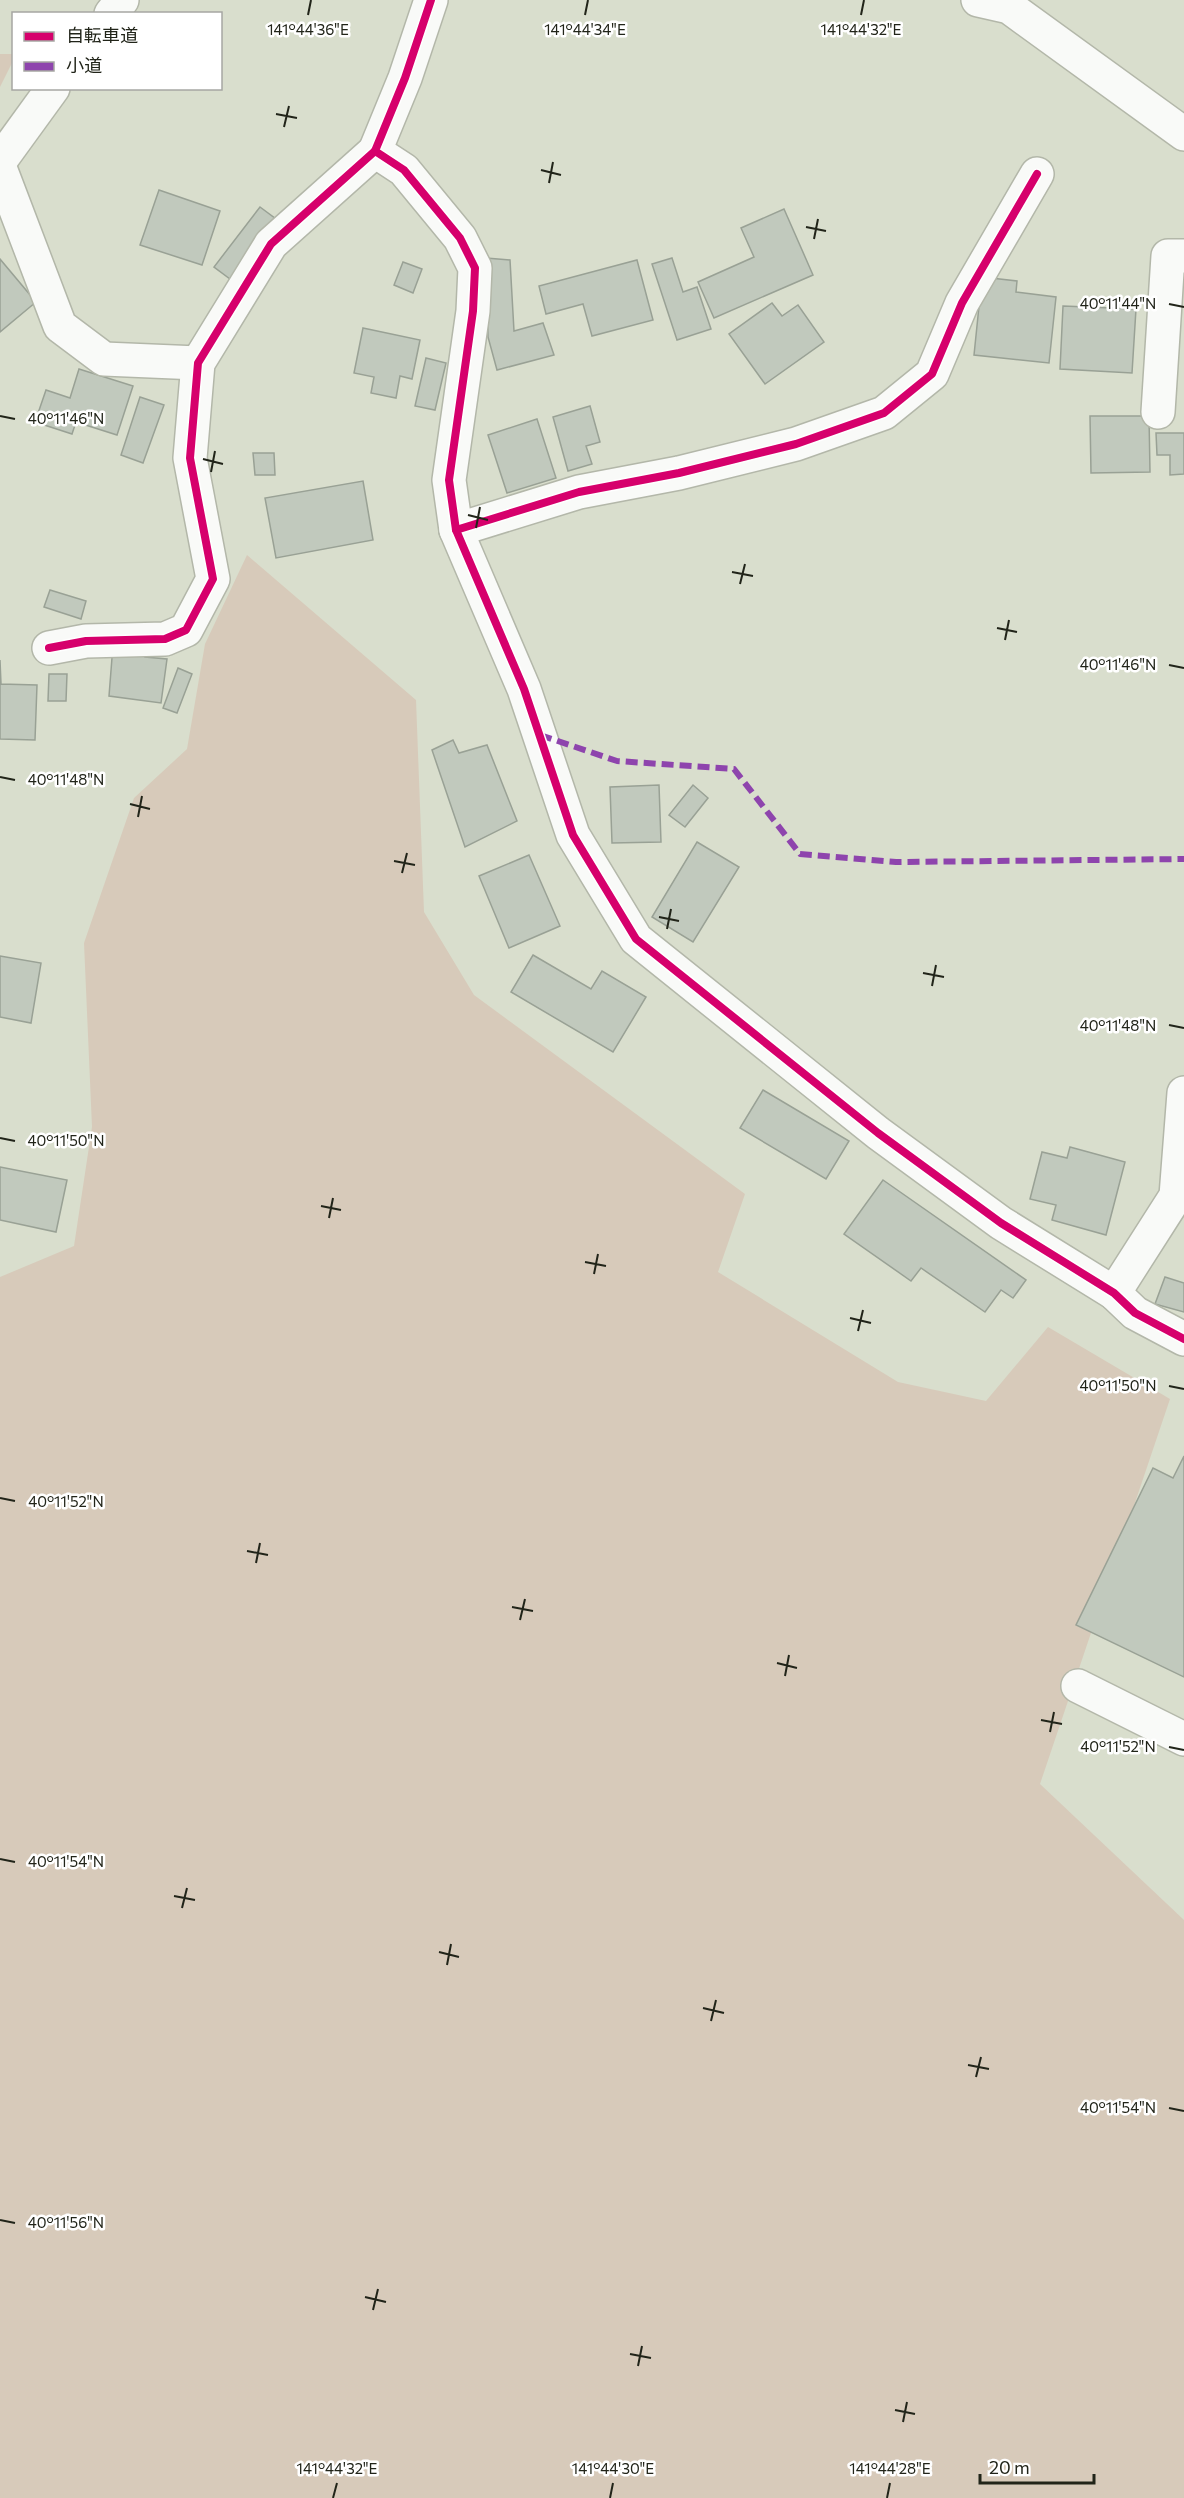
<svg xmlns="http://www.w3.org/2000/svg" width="1184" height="2498" viewBox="0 0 1184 2498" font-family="Commissioner,'Noto Sans JP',sans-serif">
<rect width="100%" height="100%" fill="#d9decd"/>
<!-- green -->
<g fill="#d7caba">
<polygon points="0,54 14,54 13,61 0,87"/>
<polygon points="247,555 416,700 424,912 474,995 745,1194 718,1272 898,1382 986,1401 1048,1327 1170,1399 1040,1784 1184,1920 1184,2498 0,2498 0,1277 74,1246 92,1127 84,943 134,798 187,749 205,644"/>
</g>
<!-- building -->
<g fill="#c1c9bd" stroke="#99a195" stroke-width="1.5">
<polygon points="159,190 220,211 202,265 140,245"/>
<polygon points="260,207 276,219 230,279 214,267"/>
<polygon points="784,209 813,275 714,318 698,282 754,257 741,228"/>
<polygon points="486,258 510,260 514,331 543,323 554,355 497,370 488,337"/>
<polygon points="672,258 683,292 697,287 711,329 677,340 652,264"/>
<polygon points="0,259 36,302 0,332"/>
<polygon points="637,260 653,320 592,336 583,304 546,314 539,286"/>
<polygon points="403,262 422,269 413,293 394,285"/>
<polygon points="982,277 1017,281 1016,292 1056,297 1049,363 974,355"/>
<polygon points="772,303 782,316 798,305 824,342 765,384 729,334"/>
<polygon points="1063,306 1136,309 1132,373 1060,369"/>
<polygon points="363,328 420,340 412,379 400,376 396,398 371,393 374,377 354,373"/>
<polygon points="426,358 446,363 435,410 415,406"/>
<polygon points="79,369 133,386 117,435 76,422 72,434 35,422 46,390 70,398"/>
<polygon points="140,397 164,405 143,463 121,455"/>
<polygon points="590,406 600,442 586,446 592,464 568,471 553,417"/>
<polygon points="1090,416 1149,416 1150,472 1091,473"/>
<polygon points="537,419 556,478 507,493 488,435"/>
<polygon points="1156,433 1184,433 1184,474 1170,475 1170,455 1157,455"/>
<polygon points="253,453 274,453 275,475 255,475"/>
<polygon points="363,481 373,540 276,558 265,498"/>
<polygon points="50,590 86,601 81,619 44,607"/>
<polygon points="113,645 146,646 145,657 167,659 161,703 109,696"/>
<polygon points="0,660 1,684 37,685 35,740 0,739"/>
<polygon points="178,668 192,674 177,713 163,708"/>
<polygon points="49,674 67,674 66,701 48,701"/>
<polygon points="453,740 459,753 487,745 517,821 465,847 432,750"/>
<polygon points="659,785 661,842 612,843 610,787"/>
<polygon points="693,785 708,798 685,827 669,815"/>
<polygon points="697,842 739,867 693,942 652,917"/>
<polygon points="529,855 560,926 509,948 479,876"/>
<polygon points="533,955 591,989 602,971 646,997 613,1052 511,992"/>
<polygon points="0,956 41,963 31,1023 0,1017"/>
<polygon points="763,1090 849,1141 826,1179 740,1128"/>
<polygon points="1070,1147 1125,1162 1106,1235 1052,1220 1056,1205 1030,1199 1042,1152 1067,1158"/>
<polygon points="0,1167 67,1180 56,1232 0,1220"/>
<polygon points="883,1180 1026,1280 1013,1298 1001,1290 985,1312 921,1268 911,1281 844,1234"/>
<polygon points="1165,1277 1184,1283 1184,1312 1155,1304"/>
<polygon points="1184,1456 1184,1677 1076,1625 1153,1468 1173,1478"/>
</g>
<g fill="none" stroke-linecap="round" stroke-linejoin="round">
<defs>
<g id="minor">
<polyline points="431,0 405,78 375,151 404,170 460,238 475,268 473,311 449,480 456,530 524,689 573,835 636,939 878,1133 1001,1223 1114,1293 1135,1313 1184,1339"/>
<polyline points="978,0 1009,7 1184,134"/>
<polyline points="111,14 122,0"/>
<polyline points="0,161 53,88"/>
<polyline points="0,168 60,326 104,359 198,363"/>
<polyline points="1158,412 1168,256 1184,256"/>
<polyline points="456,530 579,492 679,473 796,444 884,413 932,374 962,303 1037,174"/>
<polyline points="49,648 86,641 165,639 186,630 213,579 190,458 198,363 271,244 375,151"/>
<polyline points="1114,1293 1176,1196 1184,1093"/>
<polyline points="1078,1686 1184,1739"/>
</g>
</defs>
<!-- minor casing -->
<use href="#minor" stroke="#b3b7a9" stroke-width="36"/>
<!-- minor -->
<use href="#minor" stroke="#f9faf8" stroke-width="33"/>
<!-- quiet -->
<polyline stroke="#8e44ad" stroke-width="6" stroke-dasharray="12 6" stroke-linecap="butt" points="540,735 617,761 734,769 800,854 896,862 1184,859"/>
<defs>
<g id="cycleway">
<polyline points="431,0 405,78 375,151 404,170 460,238 475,268 473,311 449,480 456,530 524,689 573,835 636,939 878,1133 1001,1223 1114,1293 1135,1313 1184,1339"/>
<polyline points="456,530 579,492 679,473 796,444 884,413 932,374 962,303 1037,174"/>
<polyline points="49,648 86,641 165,639 186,630 213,579 190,458 198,363 271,244 375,151"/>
</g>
</defs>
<!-- cycleway casing -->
<use href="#cycleway" stroke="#fff" stroke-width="11"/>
<!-- cycleway -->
<use href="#cycleway" stroke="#d6006c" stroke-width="8"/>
</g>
<!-- ticks -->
<path fill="none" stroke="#212419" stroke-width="2" d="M308,15l3,-15M585,15l3,-15M861,15l3,-15M276,114l21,4M284,127l5,-21M541,170l20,5M549,183l4,-21M806,227l20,4M814,239l4,-20M1169,304l15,3M0,416l15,3M203,459l20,5M211,472l4,-21M468,515l20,5M476,528l4,-21M732,572l21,4M740,584l5,-20M997,628l20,4M1005,640l4,-20M1169,665l15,3M0,777l15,3M130,804l20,5M138,817l4,-21M394,861l21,4M402,873l5,-20M659,917l20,4M667,929l4,-20M923,973l21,4M932,986l4,-21M1169,1025l15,3M0,1138l15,3M321,1206l20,4M329,1218l4,-20M585,1262l21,4M594,1274l4,-20M850,1318l21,5M858,1331l5,-21M1169,1386l15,3M0,1498l15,3M247,1551l21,4M256,1563l4,-20M512,1607l21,4M520,1620l5,-21M777,1663l20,5M785,1676l4,-21M1041,1720l21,4M1050,1732l4,-20M1169,1747l15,3M0,1859l15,3M174,1896l21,4M182,1908l5,-20M439,1952l20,5M447,1965l4,-21M703,2008l21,5M711,2021l5,-21M968,2065l21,4M976,2077l5,-20M1169,2108l15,3M0,2220l15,3M365,2297l21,5M373,2310l5,-21M630,2354l21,4M638,2366l4,-20M895,2410l20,4M903,2422l4,-20M333,2498l4,-15M610,2498l3,-15M887,2498l3,-15"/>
<g font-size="15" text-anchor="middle" fill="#212419" stroke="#fff" stroke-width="5" stroke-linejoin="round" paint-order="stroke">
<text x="308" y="35">141°44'36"E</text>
<text x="585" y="35">141°44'34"E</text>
<text x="861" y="35">141°44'32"E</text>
<text x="1118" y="309">40°11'44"N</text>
<text x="66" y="424">40°11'46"N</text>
<text x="1118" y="670">40°11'46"N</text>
<text x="66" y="785">40°11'48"N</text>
<text x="1118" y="1031">40°11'48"N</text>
<text x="66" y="1146">40°11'50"N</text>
<text x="1118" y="1391">40°11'50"N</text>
<text x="66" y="1507">40°11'52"N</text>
<text x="1118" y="1752">40°11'52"N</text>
<text x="66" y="1867">40°11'54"N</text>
<text x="1118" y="2113">40°11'54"N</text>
<text x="66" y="2228">40°11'56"N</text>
<text x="337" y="2474">141°44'32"E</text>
<text x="613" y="2474">141°44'30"E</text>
<text x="890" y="2474">141°44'28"E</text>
</g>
<!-- legend -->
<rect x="12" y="12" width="210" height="78" fill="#ffffff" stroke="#a6a7a3" stroke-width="1.5"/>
<rect x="24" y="32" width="30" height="9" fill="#d6006c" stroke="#a6a7a3" stroke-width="1.5"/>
<text x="66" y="42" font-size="18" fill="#212419">自転車道</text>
<rect x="24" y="62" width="30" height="9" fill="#8e44ad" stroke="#a6a7a3" stroke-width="1.5"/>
<text x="66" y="72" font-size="18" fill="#212419">小道</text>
<!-- scale -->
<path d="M980 2474v9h114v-9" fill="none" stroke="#212419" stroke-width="3"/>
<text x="989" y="2474" font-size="18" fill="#212419" stroke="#ffffff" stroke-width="4.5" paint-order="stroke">20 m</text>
</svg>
